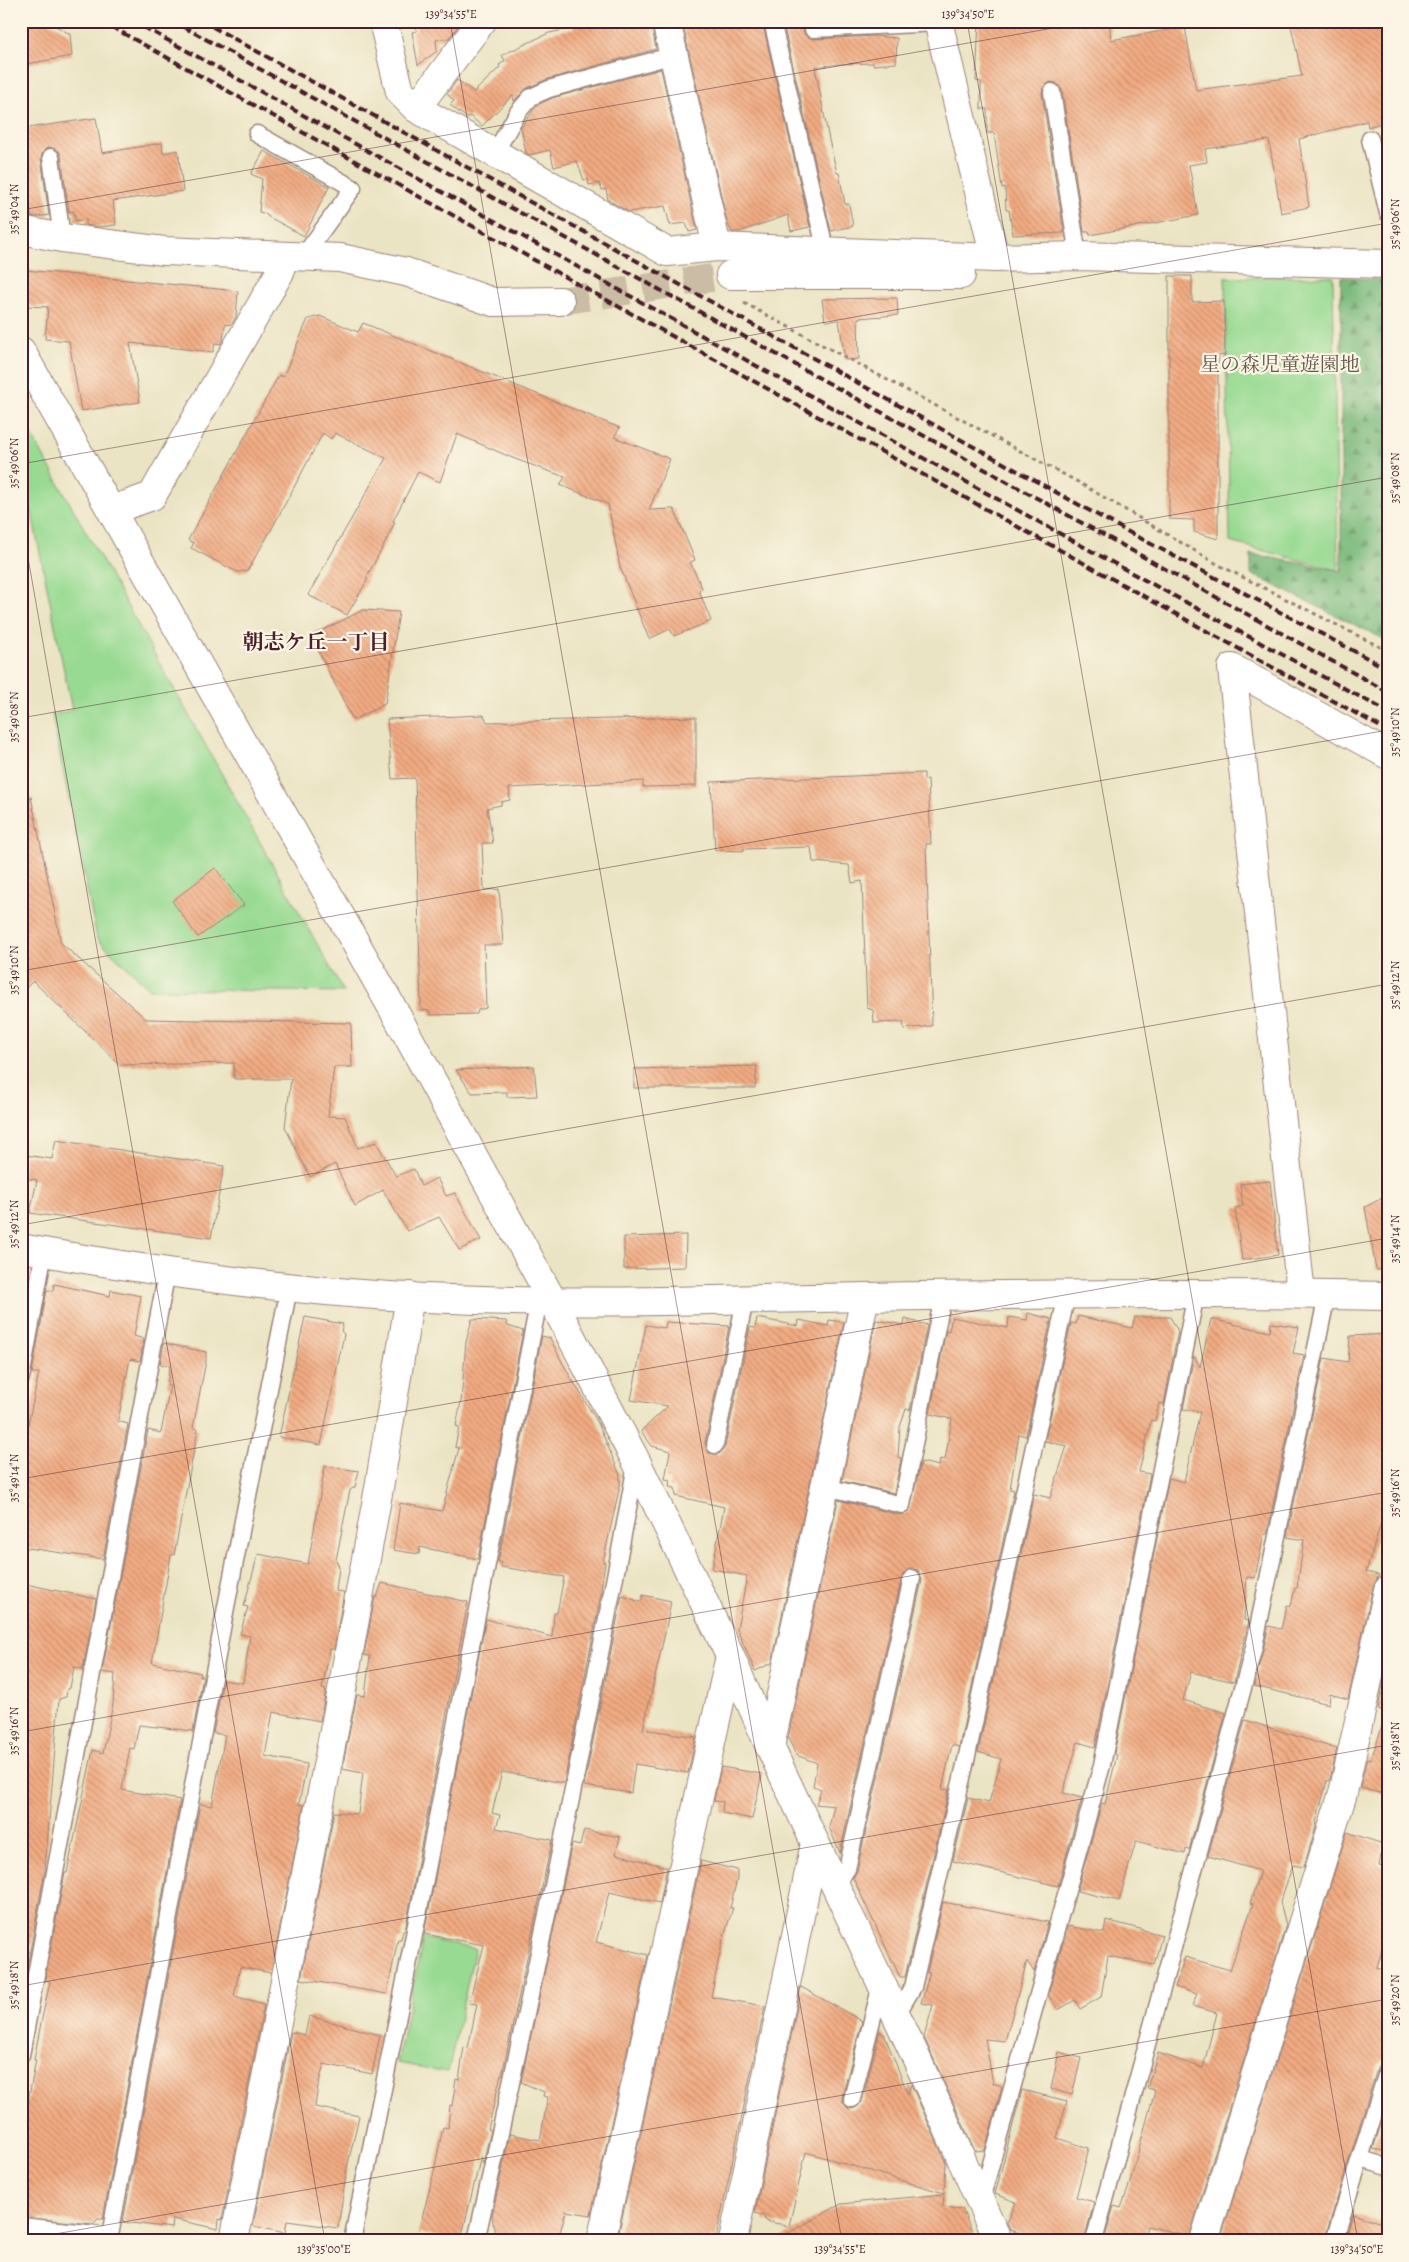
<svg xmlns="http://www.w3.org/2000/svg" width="1409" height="2262" viewBox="0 0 1409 2262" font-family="Alegreya,'Noto Serif JP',serif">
<defs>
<pattern id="forest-firs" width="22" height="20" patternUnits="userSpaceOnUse" patternTransform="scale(1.25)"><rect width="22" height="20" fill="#7aba7c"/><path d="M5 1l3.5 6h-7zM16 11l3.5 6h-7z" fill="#669766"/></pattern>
<pattern id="building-back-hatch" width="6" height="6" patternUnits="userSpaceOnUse" patternTransform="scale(1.25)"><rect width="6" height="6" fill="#f2ac83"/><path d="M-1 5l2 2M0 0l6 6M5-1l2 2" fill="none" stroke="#c68b6b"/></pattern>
</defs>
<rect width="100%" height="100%" fill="#fcf5e5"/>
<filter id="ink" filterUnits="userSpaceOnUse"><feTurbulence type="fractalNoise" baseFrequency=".02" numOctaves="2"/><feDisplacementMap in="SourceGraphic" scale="10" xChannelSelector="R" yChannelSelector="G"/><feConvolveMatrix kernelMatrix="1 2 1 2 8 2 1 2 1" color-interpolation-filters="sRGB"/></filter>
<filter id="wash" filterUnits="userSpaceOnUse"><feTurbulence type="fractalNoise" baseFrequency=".0096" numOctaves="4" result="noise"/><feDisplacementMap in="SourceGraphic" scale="20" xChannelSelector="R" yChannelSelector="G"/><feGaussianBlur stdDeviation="1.12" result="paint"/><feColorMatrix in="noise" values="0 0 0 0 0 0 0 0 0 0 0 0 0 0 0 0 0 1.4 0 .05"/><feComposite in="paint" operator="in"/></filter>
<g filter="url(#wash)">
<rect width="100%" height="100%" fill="#ebe4c4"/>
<!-- green -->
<g fill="#98da92" stroke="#717c5e">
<polygon points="1333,276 1338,570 1230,542 1225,278"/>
<polygon points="21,416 344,992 150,989 97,939 52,715 72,710 21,460"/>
<polygon points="423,1938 475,1949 448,2072 397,2063"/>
</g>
<!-- forest -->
<polygon fill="url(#forest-firs)" stroke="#626c54" points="1341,277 1388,280 1388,641 1251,574 1251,554 1341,571"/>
<g id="blocks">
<!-- building -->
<g fill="url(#building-back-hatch)">
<polygon points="21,21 47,21 70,34 72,56 21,65"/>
<polygon points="415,21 462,21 449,38 436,40 437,51 418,65 412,32 417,31"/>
<polygon points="573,21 651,21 656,49 545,80 527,88 514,101 513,95 482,126 470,116 467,118 450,105 454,101 447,94 457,80 474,92 500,67 499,65 505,61 502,55 549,33 574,28"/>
<polygon points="682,21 735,21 763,25 810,227 791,231 788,215 739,232 732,232 727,222"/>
<polygon points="979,21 1109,21 1111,40 1185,27 1196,90 1302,76 1290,21 1388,21 1388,121 1368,127 1367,121 1299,139 1309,207 1281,213 1269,140 1205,149 1207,162 1189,165 1198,215 1090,235 1089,232 1084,232 1062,90 1056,83 1050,82 1043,88 1042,94 1064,233 1013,235 1009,210 1006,210 1005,187 1002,188 994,133 987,133 987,109 981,109 981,82 976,81"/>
<polygon points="784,27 803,29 805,35 813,39 876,36 897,38 896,63 873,65 873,63 841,64 815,67 829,140 837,173 839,173 845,204 849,204 853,226 831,231"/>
<polygon points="661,69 697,230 689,232 686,223 670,225 665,206 629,212 608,200 606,189 602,190 599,183 589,185 588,179 584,180 577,161 554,167 550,150 529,155 526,153 521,128 537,105 552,98"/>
<polygon points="96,118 102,153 162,143 163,153 178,150 183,191 113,201 116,225 98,227 86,225 86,219 75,221 74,211 69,212 61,156 59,151 50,147 45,149 41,158 49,215 37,217 31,216 30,208 21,210 21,129"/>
<polygon points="264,151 329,187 304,236 267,216 267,214 259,212 262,179 251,174"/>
<polygon points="26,270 238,291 236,317 232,324 225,325 223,340 221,344 215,343 213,352 130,343 140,402 81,411 69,341 45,339 48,307 23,306"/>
<polygon points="1169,276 1192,276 1192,302 1224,301 1225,355 1218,356 1218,539 1194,532 1194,520 1169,519"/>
<polygon points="897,298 898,315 858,318 859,359 845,360 839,320 825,321 822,299"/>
<polygon points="320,316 358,332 363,323 620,428 614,437 670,459 649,510 674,509 695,560 690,562 702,588 699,591 711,621 674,636 670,629 649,639 620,567 608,504 560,485 565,477 515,459 457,434 440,482 418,472 393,521 395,522 384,545 366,578 368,579 347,615 308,595 386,458 335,433 331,439 323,433 270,532 247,571 237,572 191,548 194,543 188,540 279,375 283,377 308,319"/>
<polygon points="363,610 399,612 385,704 353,720 311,636"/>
<polygon points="484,715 487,722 696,717 696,786 643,787 643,781 509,788 510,800 501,802 501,805 487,808 493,843 482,843 484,890 499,889 503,945 484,945 486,1008 478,1010 477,1014 430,1015 430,1011 421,1010 415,778 392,779 387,719"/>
<polygon points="924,773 924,780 928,779 931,844 926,844 932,1026 904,1029 903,1022 874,1023 873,1010 867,1008 862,881 852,883 849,865 813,862 811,847 743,849 744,851 715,850 711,782"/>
<polygon points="31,797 61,943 146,1019 351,1023 352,1067 334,1067 328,1116 345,1117 358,1148 376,1142 396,1176 414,1169 421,1186 437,1178 446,1196 455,1193 481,1240 459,1250 439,1217 407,1231 383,1190 355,1206 335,1164 310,1177 285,1127 291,1079 234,1079 234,1063 120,1065 33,981 21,993 21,798"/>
<polygon points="215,868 244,905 198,937 172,901"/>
<polygon points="534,1066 537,1096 507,1097 507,1092 472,1093 456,1070"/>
<polygon points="757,1066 755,1088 634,1088 634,1069"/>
<polygon points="56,1140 224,1166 211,1238 30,1213 37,1180 22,1178 25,1155 52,1159"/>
<polygon points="1270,1181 1278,1255 1242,1260 1235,1208 1243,1206 1240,1184"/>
<polygon points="1388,1195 1388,1269 1376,1270 1365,1207"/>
<polygon points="686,1235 685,1267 624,1269 624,1237"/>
<polygon points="54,1284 110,1296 111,1290 141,1296 134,1336 144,1339 140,1361 130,1359 118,1421 128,1424 103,1559 21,1547 21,1478 25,1453 22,1452 39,1373 32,1373 47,1290 53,1291"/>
<polygon points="1028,1313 1051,1319 1026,1436 1019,1434 1010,1489 1014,1490 959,1747 952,1745 942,1789 949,1790 948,1793 905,1977 900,1977 853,1878 857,1871 922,1580 918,1570 909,1569 902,1576 840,1853 829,1827 834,1806 816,1804 821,1789 813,1786 817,1763 796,1755 788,1738 838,1500 900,1515 909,1512 921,1462 939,1466 940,1459 945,1460 952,1419 930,1414 946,1330 949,1331 952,1317 1008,1328 1009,1317 1027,1320"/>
<polygon points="1078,1316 1132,1328 1135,1317 1170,1317 1178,1331 1164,1404 1159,1403 1155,1421 1151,1420 1139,1472 1150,1474 1095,1747 1078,1742 1063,1793 1082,1798 1058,1886 953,1861 968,1798 989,1803 1001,1759 978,1752 1034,1494 1050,1498 1067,1446 1045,1441 1071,1323 1076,1324"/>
<polygon points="305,1317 343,1324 341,1331 344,1334 321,1445 279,1437"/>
<polygon points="757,1318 798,1326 799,1320 828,1326 829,1320 844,1322 772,1663 755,1671 737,1629 747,1576 712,1569 724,1507 676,1496 675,1488 669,1487 670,1480 665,1479 670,1451 652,1446 641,1431 668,1406 631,1400 646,1325 665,1328 666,1322 729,1326 705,1443 709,1453 719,1454 725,1447 750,1327 755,1328"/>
<polygon points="472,1319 506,1321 508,1326 523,1331 478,1559 420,1547 419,1554 393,1550 400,1503 442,1511 459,1448 455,1447 459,1427 456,1426 461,1402 466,1342"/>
<polygon points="905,1319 927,1325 910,1410 906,1409 900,1427 898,1457 901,1458 894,1493 842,1481 876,1320 904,1325"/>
<polygon points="1211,1319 1270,1332 1271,1323 1299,1327 1293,1353 1304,1355 1267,1534 1264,1534 1255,1578 1247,1577 1244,1620 1249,1621 1234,1682 1191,1672 1183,1700 1226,1713 1189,1850 1186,1849 1185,1854 1136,1841 1119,1901 1077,1891 1102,1803 1105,1804 1117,1755 1114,1754 1169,1478 1184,1482 1200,1412 1183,1409 1194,1356 1200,1367"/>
<polygon points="1388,1334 1388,1500 1366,1572 1379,1575 1373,1587 1348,1699 1330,1694 1329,1704 1254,1686 1269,1626 1281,1629 1287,1605 1291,1606 1295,1588 1297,1588 1304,1540 1287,1537 1324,1358 1348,1362 1350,1336"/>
<polygon points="542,1336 550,1338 563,1364 598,1423 620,1475 620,1485 603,1562 605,1562 601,1589 602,1589 564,1783 502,1772 492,1813 500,1815 496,1828 552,1840 502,2075 501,2074 488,2129 491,2130 483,2164 481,2156 461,2239 445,2238 418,2233 433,2176 443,2127 448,2128 450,2105 452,2106 456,2079 459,2080 464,2047 468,2048 477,2004 469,2003 484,1945 424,1934 486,1619 552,1637 554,1613 557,1613 564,1577 501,1567 501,1563 498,1562"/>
<polygon points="164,1343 206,1352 206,1361 193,1428 198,1429 174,1555 171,1555 152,1663 201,1673 200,1676 203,1676 193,1731 139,1725 134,1749 130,1748 122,1790 180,1800 103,2219 98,2219 93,2224 21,2217 21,2117 24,2100 28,2101 36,2060 34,2060 40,2028 50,1981 45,1980 65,1873 67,1873 93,1750 103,1753 113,1704 115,1674 102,1672 148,1430 161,1433 170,1386 167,1386 170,1366 160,1364"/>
<polygon points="325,1466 359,1471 355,1487 350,1490 336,1560 339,1567 336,1591 344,1592 334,1649 330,1649 322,1689 326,1690 320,1721 273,1712 265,1756 307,1764 299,1804 304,1805 271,1973 240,1967 234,1996 264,2004 222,2220 219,2219 218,2229 173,2219 172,2228 123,2222 200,1804 212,1806 225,1735 213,1733 223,1680 243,1683 250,1636 240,1634 248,1607 244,1606 258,1554 308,1564"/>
<polygon points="21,1583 96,1599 83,1669 74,1667 70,1688 67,1689 66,1697 59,1699 45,1870 25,1978 21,1978"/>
<polygon points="382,1583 468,1602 405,1930 403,1930 401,1939 398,1939 387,1994 301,1979 334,1812 358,1814 363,1773 342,1769 357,1695 365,1696 370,1656 364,1655 375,1597 377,1597"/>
<polygon points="643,1595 671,1601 665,1633 643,1729 696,1737 688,1773 635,1764 631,1793 584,1786 622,1596 641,1602"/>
<polygon points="1388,1663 1388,1712 1378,1709"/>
<polygon points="1245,1720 1337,1749 1330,1780 1327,1781 1316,1822 1317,1823 1304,1867 1293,1865 1280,1902 1286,1925 1189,2236 1147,2226 1143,2241 1104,2241 1114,2206 1121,2208 1128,2189 1155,2090 1147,2088 1158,2053 1203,2068 1217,2013 1192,2006 1197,1994 1175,1987 1185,1957 1230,1970 1253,1904 1250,1903 1260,1871 1208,1856"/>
<polygon points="1384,1721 1388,1721 1388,1795 1360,1788 1367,1758 1371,1759"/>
<polygon points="721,1767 762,1774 752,1819 722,1813 723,1802 714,1801"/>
<polygon points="584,1830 620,1837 616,1854 667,1867 660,1903 609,1892 596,1942 648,1955 591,2215 566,2211 559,2236 496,2241 492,2216 510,2134 540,2140 548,2097 543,2096 544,2092 521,2082 572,1844 580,1846"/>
<polygon points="1347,1832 1383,1844 1379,1866 1388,1868 1388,1929 1377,1968 1388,1971 1388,2059 1382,2061 1378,2066 1324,2241 1220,2241"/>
<polygon points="701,1861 737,1870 737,1879 730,1908 733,1908 723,1939 711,1997 765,2006 716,2239 710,2238 710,2241 642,2241 618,2236"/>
<polygon points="943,1902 1048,1922 1034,1972 1027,1961 1005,2041 985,2039 993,2083 1002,2086 985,2150 975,2151 924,2037 933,2005 921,2003 930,1972 927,1973"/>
<polygon points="1106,1920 1162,1935 1154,1965 1108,1956 1101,1997 1080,2009 1075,2000 1058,2010 1048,1995 1068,1926 1104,1933"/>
<polygon points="801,1987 862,2021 842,2097 843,2102 849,2109 855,2108 862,2102 880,2031 884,2034 908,2094 911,2084 946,2163 944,2193 806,2152 789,2226 765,2221 764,2216 755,2213"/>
<polygon points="309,2016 380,2035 372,2074 324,2064 318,2086 315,2107 359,2116 347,2168 338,2228 287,2221 285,2233 253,2226 291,2032 305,2035"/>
<polygon points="1059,2052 1081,2058 1072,2095 1051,2089"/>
<polygon points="1022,2090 1067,2101 1057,2138 1089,2148 1076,2197 1094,2202 1084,2241 1047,2241 1010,2230 1007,2223 1016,2202 995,2194"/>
<polygon points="1388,2103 1388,2152 1373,2149"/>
<polygon points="944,2194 943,2207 962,2209 976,2241 774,2241 841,2204"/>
<polygon points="1353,2214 1388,2225 1388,2241 1345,2241"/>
</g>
</g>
</g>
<g filter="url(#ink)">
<use href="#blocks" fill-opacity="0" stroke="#9a8278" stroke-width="1"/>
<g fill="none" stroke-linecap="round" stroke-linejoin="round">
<!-- street-tunnel -->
<polyline stroke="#cbbda5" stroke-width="28" stroke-dasharray="28 14" stroke-linecap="butt" points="560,301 730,275"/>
<defs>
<g id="lane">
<polyline points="772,21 826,252"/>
<polyline points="813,29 938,23"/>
<polyline points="1052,92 1078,256"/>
<polyline points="257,134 353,188 302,258"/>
<polyline points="1370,139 1388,213"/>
<polyline points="495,153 518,112 531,97 549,89 674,55"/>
<polyline points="51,157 62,238"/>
<polyline points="21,1378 44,1252"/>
<polyline points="715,1445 745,1300"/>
<polyline points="826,1487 902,1505 943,1296"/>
<polyline points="835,1886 847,1869 912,1578"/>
<polyline points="896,2016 913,1987 965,1765 1067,1294"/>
<polyline points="21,2055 167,1271"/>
<polyline points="852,2099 881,1985"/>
<polyline points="1361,2159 1388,2167"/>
<polyline points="981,2200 1102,1765 1196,1294"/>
<polyline points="109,2241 226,1607 289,1288"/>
<polyline points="352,2241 402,1996 539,1300"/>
<path d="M476,2241c58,-258 112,-516 160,-776"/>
<polyline points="1094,2241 1254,1647 1327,1295"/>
<polyline points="1334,2241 1388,2069"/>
</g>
<g id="street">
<polyline points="383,21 400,92 416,108 667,252 717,247 995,258 1078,256 1388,264"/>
<polyline points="666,21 717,247"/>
<polyline points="938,21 995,258"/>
<polyline points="416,108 482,21"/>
<polyline points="21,230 62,238 164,251 340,258 406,272 493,302 560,301"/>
<polyline points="730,275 961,275"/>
<polyline points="21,351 398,1018 552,1300"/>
<polyline points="112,510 152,496 280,272 282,257"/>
<polyline points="1301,1294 1232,668 1388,755"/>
<polyline points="770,1747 865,1297"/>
<polyline points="21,2232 105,2241"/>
<polyline points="234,2241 342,1690 379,1488 410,1296"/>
<polyline points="601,2241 730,1656"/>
<polyline points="733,2241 815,1843"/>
<polyline points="1204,2241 1343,1793 1388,1590"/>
</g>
<g id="secondary">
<path d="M21,1248c122,22 245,40 369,48 158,10 316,4 475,1 174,-3 348,-5 523,-1"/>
<polyline points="552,1300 637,1463 730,1656 770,1747 915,2055 998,2241"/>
</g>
</defs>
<!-- lane casing -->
<use href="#lane" stroke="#9a8278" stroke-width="19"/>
<!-- street casing -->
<use href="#street" stroke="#9a8278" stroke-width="30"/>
<!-- secondary casing -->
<use href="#secondary" stroke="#9a8278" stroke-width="30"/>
<!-- path -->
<polyline stroke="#9a8278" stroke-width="3" stroke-dasharray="4 4" stroke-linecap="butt" points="744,303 1078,482 1219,565 1388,651"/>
<!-- lane -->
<use href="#lane" stroke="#fff" stroke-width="16"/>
<!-- street -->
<use href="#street" stroke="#fff" stroke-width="28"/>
<!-- secondary -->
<use href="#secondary" stroke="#fff" stroke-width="28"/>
<!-- rail -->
<g stroke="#4a1f2b" stroke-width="4" stroke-dasharray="8 4" stroke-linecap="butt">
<polyline points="101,21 1388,731"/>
<polyline points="133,21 1095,553 1388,712"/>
<polyline points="173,21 1388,692"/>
<polyline points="202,21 1121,528 1388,669"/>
</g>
</g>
</g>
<!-- ticks -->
<path fill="none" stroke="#4a1f2b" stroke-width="1" stroke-opacity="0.45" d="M450,21l392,2220M967,21l391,2220M21,210l1072,-189M21,464l1367,-241M21,518l304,1723M21,718l1367,-241M21,971l1367,-241M21,1225l1367,-241M21,1479l1367,-241M21,1732l1367,-240M21,1986l1367,-241M21,2240l1367,-241"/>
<g text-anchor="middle" stroke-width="4.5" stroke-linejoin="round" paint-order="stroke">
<!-- park labels -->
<g font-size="20" fill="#61574a" stroke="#fcf5e5">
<text x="1280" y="371">星の森児童遊園地</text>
</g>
<!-- neighbourhood labels -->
<g font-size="21" font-weight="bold" fill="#4a1f2b" stroke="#fcf5e5">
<text x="316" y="649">朝志ケ丘一丁目</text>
</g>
</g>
<!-- margin -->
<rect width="1409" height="2262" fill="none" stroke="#fcf5e5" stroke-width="55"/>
<rect x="28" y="28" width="1354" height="2206" fill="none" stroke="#4a1f2b" stroke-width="2"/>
<g font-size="12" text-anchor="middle" fill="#4a1f2b">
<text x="451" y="18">139°34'55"E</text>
<text x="968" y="18">139°34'50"E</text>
<text transform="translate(14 209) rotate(-90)" y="4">35°49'04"N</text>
<text transform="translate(1395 224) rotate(-90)" y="4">35°49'06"N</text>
<text transform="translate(14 463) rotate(-90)" y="4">35°49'06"N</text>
<text transform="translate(1395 478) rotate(-90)" y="4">35°49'08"N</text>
<text transform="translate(14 717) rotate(-90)" y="4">35°49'08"N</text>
<text transform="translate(1395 732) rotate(-90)" y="4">35°49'10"N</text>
<text transform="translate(14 970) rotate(-90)" y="4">35°49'10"N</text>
<text transform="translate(1395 985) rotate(-90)" y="4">35°49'12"N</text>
<text transform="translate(14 1224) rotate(-90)" y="4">35°49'12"N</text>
<text transform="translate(1395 1239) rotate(-90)" y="4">35°49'14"N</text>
<text transform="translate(14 1478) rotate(-90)" y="4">35°49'14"N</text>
<text transform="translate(1395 1493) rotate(-90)" y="4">35°49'16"N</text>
<text transform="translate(14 1731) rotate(-90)" y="4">35°49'16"N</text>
<text transform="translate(1395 1746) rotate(-90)" y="4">35°49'18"N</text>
<text transform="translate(14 1985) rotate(-90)" y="4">35°49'18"N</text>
<text transform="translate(1395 2000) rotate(-90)" y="4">35°49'20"N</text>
<text x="324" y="2253">139°35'00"E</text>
<text x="840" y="2253">139°34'55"E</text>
<text x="1357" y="2253">139°34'50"E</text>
</g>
</svg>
